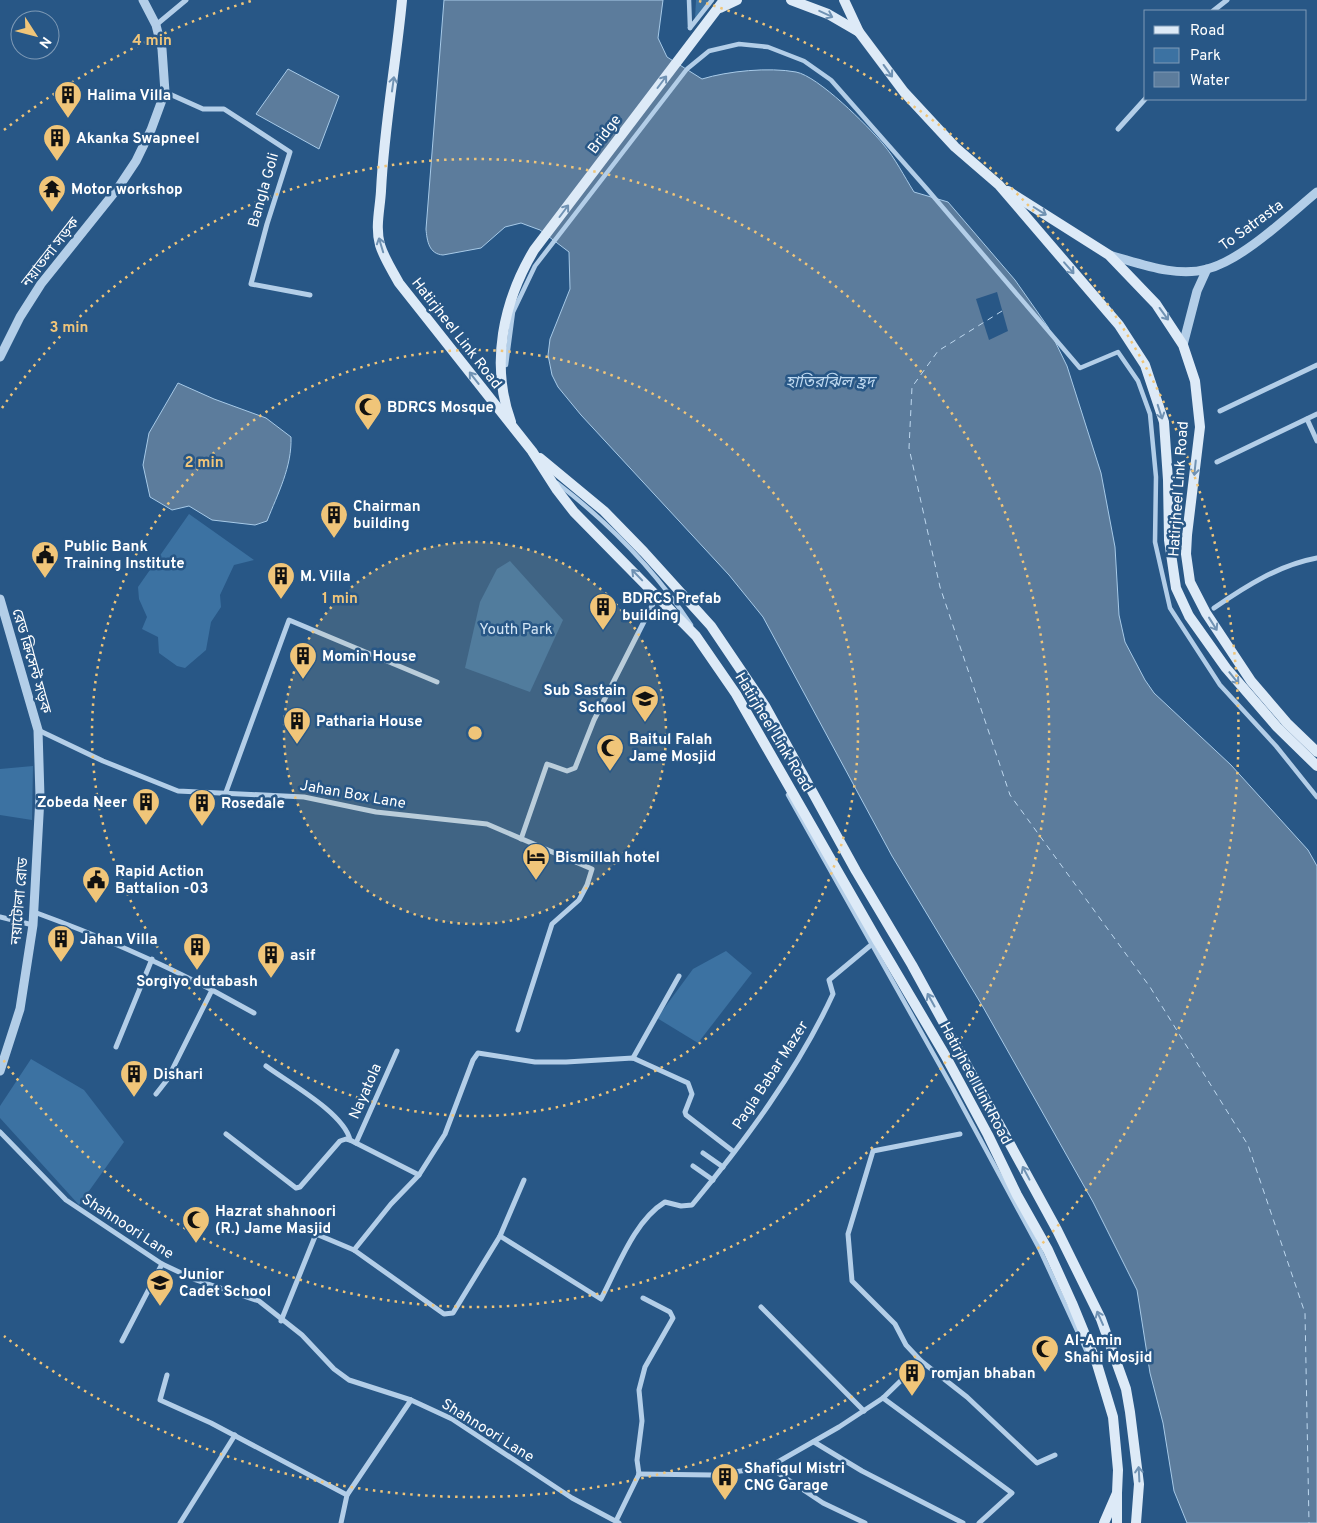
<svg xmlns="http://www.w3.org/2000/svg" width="1317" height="1523" viewBox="0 0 1317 1523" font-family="Overpass,'Noto Sans Bengali',sans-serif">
<rect width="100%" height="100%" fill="#285786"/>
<!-- green -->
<g fill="#3c72a2">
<polygon points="696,0 710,0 695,19"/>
<polygon points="189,514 254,560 234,565 220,595 221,607 211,622 206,650 185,668 177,666 159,653 158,637 142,629 147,617 139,599 138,587"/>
<polygon points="510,561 563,620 530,692 465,668 480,602 497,569"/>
<polygon points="33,766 32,820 0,815 0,769"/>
<polygon points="726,951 752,973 698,1043 657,1018 693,969"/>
<polygon points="31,1059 84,1090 124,1142 79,1205 0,1118 0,1106"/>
</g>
<!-- water -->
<g fill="#5c7c9c" stroke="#a7cae8">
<path d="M444,0h219l-5,38 9,19 35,22c26,-8 67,-12 94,-7 22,4 72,54 87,72 12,14 21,32 31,48l34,10 67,78 33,47 19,39 34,107 14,74 4,68 6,27 20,38 9,13 77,72 77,85 9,16v657h-130l-13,-32 -11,-68 -13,-50 -13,-83 -44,-88 -110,-195 -91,-151 -129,-239 -34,-42 -148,-160 -23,-28 -6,-12 -4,-20 2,-16 20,-50 -1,-37 -29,-22 -19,-7 -16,4 -24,21 -38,7c-14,-1 -16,-14 -17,-26z"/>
<polygon points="288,69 339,96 319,149 256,114"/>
<path d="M178,383l36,16 52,19 25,19c1,30 -13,56 -24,84l-12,4 -43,-5 -23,-14 -17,4 -22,-13 -7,-32 6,-32z"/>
</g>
<!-- pier -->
<polygon fill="#285786" points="997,292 1008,331 989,340 976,299"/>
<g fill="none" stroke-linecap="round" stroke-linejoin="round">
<!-- ferry -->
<polyline stroke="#bed8ef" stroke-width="1" stroke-dasharray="6 5" stroke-linecap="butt" points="1002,311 938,351 912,387 909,448 940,587 1010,795 1150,987 1248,1145 1305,1313 1309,1523"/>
<!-- pedestrian -->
<g stroke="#b3cee8" stroke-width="4.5">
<polyline points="689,0 690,28"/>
<polyline points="690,28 712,0"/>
<polyline points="506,365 513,312 535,266 687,69 709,51 739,44 768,47 804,61 831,80 927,189 1080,368 1118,352 1138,381 1150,414 1156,477 1155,542 1170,608 1220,685 1276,746 1317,797"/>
<path d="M557,483c52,40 98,87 134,142"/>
<polyline points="788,795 952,1087 1040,1250 1087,1352"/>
</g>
<!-- minor -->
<g stroke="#b3cee8" stroke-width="5">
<polyline points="1213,11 1227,0"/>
<polyline points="156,25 186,0"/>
<polyline points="165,92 203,109 224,109 290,152 267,224 251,284 310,295"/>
<polyline points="1118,129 1146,98"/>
<polyline points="1220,411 1317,365"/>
<polyline points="1307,419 1317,441"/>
<polyline points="1217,462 1317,414"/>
<path d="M1214,608c32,-22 65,-43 103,-50"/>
<polyline points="38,730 103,761 178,791 304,797 376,812 487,824 592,869 587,885 579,900 552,924 518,1030"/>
<polyline points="226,792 289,620 437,682"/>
<polyline points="521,839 547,764 567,771 575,768 594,720 657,596"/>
<path d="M34,912c63,23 119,47 178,78l-45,90 -11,14"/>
<polyline points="0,917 33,925"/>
<polyline points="212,990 254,1013"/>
<polyline points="116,1047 152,959"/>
<polyline points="633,1058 679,976"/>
<path d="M266,1066c23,17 78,47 84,74l69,35"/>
<polyline points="0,1132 66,1200 162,1264 196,1280 259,1301 302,1335 334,1369 349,1380 411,1400 452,1419 572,1498 619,1523"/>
<polyline points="226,1134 296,1188 300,1187 340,1141 346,1139 350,1140"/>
<polyline points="960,1134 873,1151 848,1234 852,1281 895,1324 906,1345 921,1361 967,1397 1037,1463 1055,1455"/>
<polyline points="356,1143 397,1051"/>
<polyline points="703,1153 723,1167"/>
<polyline points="693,1166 713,1180"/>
<polyline points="500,1236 524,1180"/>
<polyline points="354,1250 391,1204 419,1175 445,1134 473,1060 478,1053 535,1062 566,1062 633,1058 688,1083 692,1094 685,1112 686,1115 734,1152"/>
<polyline points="761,1307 864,1411"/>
<path d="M281,1321l35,-87 38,16 90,64 9,-1 47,-77 101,63c17,-32 33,-78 64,-97l16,4 11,-1c53,-64 106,-135 141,-211l-4,-14 48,-40"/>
<polyline points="122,1341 162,1264"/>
<polyline points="167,1375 160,1400 211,1423 347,1495"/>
<polyline points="883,1398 1012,1493 979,1523"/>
<polyline points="814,1442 862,1471 963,1523"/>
<polyline points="769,1467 823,1503 865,1523"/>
<polyline points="639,1474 712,1475 769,1467 839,1427 883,1398 921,1361"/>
<polyline points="639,1474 637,1460 642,1421 639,1390 645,1367 673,1318 670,1312 643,1298"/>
<polyline points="616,1521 639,1474"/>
<polyline points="180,1523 235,1435"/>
<polyline points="341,1523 347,1495 411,1400"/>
</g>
<!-- tertiary -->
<g stroke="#b3cee8" stroke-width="9">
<path d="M1109,255c30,8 67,23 98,14 36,-9 82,-54 110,-77"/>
<polyline points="1183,345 1197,291 1207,269"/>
<polyline points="0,357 20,317 41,284 118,188 136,161 151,130 165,92 162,49 156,25 143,0"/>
<polyline points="0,599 38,730 40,797 33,925 20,1009 0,1071"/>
</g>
<!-- secondary -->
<g stroke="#ddeaf7" stroke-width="10">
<path d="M402,0c-6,64 -18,127 -21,191 -1,18 -6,36 -1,54 4,13 12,25 19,38l133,168 25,39 17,22 122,124 40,58 141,246 68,115 43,80 29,60 31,55 24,53 25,61 16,53 5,53 -1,23 -13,30"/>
<polyline points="791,0 828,14 859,32"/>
<polyline points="844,0 859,32 904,92 955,147 999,185 1119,325 1145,365 1164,422 1168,480 1169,540 1176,588 1189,616 1226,668 1277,727 1317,766"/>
<polyline points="720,8 737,0"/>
<polyline points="1008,191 1109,255 1156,304 1183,345 1195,381 1200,427 1187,535 1186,554 1190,582 1206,613 1251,681 1287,723 1317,752"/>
<path d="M511,422c-21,-58 -8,-120 23,-172l190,-250"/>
<polyline points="540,458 604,511 644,552 711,626 765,706 856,871 912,965 1057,1230 1101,1319 1126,1389 1130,1412 1139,1484 1136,1523"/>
<polyline points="1117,1523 1117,1494"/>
</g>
</g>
<!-- one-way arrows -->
<defs><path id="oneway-shaft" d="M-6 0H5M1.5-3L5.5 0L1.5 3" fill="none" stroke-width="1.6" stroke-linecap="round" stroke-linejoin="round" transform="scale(1.25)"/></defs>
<g stroke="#7092b3">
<use href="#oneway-shaft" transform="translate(826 14) rotate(25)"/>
<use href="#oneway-shaft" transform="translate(888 71) rotate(54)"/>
<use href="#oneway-shaft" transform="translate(662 82) rotate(-53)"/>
<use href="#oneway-shaft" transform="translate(393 84) rotate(-82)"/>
<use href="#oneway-shaft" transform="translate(564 211) rotate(-53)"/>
<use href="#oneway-shaft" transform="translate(1040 211) rotate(32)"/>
<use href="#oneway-shaft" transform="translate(381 245) rotate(-107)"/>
<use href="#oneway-shaft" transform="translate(1069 268) rotate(49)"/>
<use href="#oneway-shaft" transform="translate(1164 314) rotate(54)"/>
<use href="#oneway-shaft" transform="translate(474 378) rotate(-128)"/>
<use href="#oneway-shaft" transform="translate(1160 412) rotate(72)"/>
<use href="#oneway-shaft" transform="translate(1195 468) rotate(96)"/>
<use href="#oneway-shaft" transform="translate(637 575) rotate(-134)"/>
<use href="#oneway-shaft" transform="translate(1213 624) rotate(58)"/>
<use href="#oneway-shaft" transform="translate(1234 678) rotate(51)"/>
<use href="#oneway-shaft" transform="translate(931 1000) rotate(-119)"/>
<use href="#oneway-shaft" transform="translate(1026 1173) rotate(-118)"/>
<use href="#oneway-shaft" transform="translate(1100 1318) rotate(-114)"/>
<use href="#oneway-shaft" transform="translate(1139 1474) rotate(-93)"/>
</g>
<!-- distance rings -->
<circle cx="475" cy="733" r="191" fill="#f0c579" fill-opacity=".12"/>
<g fill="none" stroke="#f0c579" stroke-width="2.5" stroke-dasharray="2.5 5">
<circle cx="475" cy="733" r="191"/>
<circle cx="475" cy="733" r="383"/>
<path d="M2 408A574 574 0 1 1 2 1058"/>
<path d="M4 130A765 765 0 0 1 251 1M699 1A765 765 0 1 1 4 1336"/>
</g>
<!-- icons -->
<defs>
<symbol id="building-pin" viewBox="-11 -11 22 30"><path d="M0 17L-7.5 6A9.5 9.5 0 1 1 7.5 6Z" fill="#f0c579" stroke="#285786"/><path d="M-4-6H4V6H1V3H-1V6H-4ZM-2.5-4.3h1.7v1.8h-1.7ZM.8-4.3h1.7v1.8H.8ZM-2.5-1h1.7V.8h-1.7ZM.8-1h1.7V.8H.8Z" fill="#111"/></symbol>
<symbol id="temple-pin" viewBox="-11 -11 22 30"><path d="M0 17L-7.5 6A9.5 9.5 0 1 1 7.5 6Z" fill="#f0c579" stroke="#285786"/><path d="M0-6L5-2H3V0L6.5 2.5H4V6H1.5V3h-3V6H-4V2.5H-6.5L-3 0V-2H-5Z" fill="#111"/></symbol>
<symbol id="mosque-pin" viewBox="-11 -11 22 30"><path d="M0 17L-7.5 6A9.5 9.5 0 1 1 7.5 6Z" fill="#f0c579" stroke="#285786"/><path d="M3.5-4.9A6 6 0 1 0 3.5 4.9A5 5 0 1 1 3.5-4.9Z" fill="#111"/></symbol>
<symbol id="civic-pin" viewBox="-11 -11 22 30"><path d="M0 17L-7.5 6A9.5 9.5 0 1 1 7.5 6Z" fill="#f0c579" stroke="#285786"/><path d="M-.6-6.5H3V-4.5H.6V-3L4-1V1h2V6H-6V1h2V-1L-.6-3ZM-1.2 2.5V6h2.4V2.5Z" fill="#111"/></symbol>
<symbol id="school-pin" viewBox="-11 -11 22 30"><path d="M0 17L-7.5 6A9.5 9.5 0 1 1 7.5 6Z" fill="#f0c579" stroke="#285786"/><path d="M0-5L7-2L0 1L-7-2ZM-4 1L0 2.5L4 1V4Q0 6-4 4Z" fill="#111"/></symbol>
<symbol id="hotel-pin" viewBox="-11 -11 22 30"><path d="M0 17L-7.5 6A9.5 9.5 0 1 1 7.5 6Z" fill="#f0c579" stroke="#285786"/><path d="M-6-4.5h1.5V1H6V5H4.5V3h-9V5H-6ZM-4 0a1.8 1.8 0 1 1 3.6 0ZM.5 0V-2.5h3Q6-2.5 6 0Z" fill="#111"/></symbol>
</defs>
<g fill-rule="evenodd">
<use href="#building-pin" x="52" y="79" width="32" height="43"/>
<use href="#building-pin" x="41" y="122" width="32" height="43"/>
<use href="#temple-pin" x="36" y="173" width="32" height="43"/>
<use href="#mosque-pin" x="352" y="391" width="32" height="43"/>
<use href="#building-pin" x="318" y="499" width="32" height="43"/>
<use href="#civic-pin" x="29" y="539" width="32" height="43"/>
<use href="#building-pin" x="265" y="560" width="32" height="43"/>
<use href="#building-pin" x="587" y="591" width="32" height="43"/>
<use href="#building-pin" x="287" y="640" width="32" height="43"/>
<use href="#school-pin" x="629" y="683" width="32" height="43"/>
<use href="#building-pin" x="281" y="705" width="32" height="43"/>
<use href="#mosque-pin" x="594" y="732" width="32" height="43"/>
<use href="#building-pin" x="130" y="786" width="32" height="43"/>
<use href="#building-pin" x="186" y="787" width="32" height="43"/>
<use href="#hotel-pin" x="520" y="841" width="32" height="43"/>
<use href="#civic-pin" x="80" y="864" width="32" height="43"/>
<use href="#building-pin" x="45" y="923" width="32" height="43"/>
<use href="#building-pin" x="181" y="931" width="32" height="43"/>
<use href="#building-pin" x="255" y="939" width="32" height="43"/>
<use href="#building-pin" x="118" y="1058" width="32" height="43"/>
<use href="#mosque-pin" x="180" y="1204" width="32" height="43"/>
<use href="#school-pin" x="144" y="1267" width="32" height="43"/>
<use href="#mosque-pin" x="1029" y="1333" width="32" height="43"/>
<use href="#building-pin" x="896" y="1357" width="32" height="43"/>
<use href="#building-pin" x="709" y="1461" width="32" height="43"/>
</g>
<g text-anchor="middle" stroke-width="5" stroke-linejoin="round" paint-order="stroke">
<!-- poi labels -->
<g font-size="15" font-weight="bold" fill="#fff" stroke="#285786" text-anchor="start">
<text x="87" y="100">Halima Villa</text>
<text x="76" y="143">Akanka Swapneel</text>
<text x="71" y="194">Motor workshop</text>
<text x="387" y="412">BDRCS Mosque</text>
<text x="353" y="511">Chairman<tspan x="353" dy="17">building</tspan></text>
<text x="64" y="551">Public Bank<tspan x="64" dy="17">Training Institute</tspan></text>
<text x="300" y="581">M. Villa</text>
<text x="622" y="603">BDRCS Prefab<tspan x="622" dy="17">building</tspan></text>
<text x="322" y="661">Momin House</text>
<text x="626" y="695" text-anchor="end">Sub Sastain<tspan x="626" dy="17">School</tspan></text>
<text x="316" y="726">Patharia House</text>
<text x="629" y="744">Baitul Falah<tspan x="629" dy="17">Jame Mosjid</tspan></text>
<text x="127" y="807" text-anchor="end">Zobeda Neer</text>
<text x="221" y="808">Rosedale</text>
<text x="555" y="862">Bismillah hotel</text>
<text x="115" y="876">Rapid Action<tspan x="115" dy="17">Battalion -03</tspan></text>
<text x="80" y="944">Jahan Villa</text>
<text x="290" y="960">asif</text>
<text x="197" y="986" text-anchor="middle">Sorgiyo dutabash</text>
<text x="153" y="1079">Dishari</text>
<text x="215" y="1216">Hazrat shahnoori<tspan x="215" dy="17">(R.) Jame Masjid</tspan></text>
<text x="179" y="1279">Junior<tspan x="179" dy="17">Cadet School</tspan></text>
<text x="1064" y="1345">Al-Amin<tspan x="1064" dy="17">Shahi Mosjid</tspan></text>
<text x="931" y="1378">romjan bhaban</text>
<text x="744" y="1473">Shafiqul Mistri<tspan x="744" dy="17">CNG Garage</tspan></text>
</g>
<!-- street labels -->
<g font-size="15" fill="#fff" stroke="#285786">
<text transform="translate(604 134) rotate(-53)" y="5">Bridge</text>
<text transform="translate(263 190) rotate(-74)" y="5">Bangla Goli</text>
<text transform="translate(1251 225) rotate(-36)" y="5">To Satrasta</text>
<text transform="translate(50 252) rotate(-52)" y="5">নয়াতলা সড়ক</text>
<text transform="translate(457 333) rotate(52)" y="5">Hatirjheel Link Road</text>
<text transform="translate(1178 489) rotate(-86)" y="5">Hatirjheel Link Road</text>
<text transform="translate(32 661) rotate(74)" y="5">রেড ক্রিসেন্ট সড়ক</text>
<text transform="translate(774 732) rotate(59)" y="5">Hatirjheel Link Road</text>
<text transform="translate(353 794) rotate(10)" y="5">Jahan Box Lane</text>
<text transform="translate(19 901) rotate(-85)" y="5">নয়াটোলা রোড</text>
<text transform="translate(770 1075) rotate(-57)" y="5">Pagla Babar Mazer</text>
<text transform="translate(976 1083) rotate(62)" y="5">Hatirjheel Link Road</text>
<text transform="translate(365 1091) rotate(-66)" y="5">Nayatola</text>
<text transform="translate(128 1226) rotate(33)" y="5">Shahnoori Lane</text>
<text transform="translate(488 1430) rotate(32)" y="5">Shahnoori Lane</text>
</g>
<!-- park labels -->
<g font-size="15" fill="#d6e7f6" stroke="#285786">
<text x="516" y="634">Youth Park</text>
</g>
<!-- water labels -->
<g font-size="16" font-style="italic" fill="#bed8ef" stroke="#285786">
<text x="830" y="387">হাতিরঝিল হ্রদ</text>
</g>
</g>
<circle cx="475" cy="733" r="8" fill="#f0c579" stroke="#285786" stroke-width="2.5"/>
<g font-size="15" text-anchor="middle" font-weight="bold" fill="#f0c579" stroke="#285786" stroke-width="5" stroke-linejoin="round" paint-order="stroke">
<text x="152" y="45">4 min</text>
<text x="69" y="332">3 min</text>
<text x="204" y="467">2 min</text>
<text x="340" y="603">1 min</text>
</g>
<!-- legend -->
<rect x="1144" y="10" width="162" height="90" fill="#285786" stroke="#7e9ab6"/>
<rect x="1154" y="26" width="25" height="8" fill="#ddeaf7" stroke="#7e9ab6"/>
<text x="1190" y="35" font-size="15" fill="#ffffff">Road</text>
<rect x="1154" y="48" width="25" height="15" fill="#3c72a2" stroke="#7e9ab6"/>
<text x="1190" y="60" font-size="15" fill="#ffffff">Park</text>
<rect x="1154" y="72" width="25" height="15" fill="#5c7c9c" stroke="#7e9ab6"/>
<text x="1190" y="85" font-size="15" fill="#ffffff">Water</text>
<!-- north arrow -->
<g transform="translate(35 35) rotate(126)"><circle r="24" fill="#285786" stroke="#7e9ab6"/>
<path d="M0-4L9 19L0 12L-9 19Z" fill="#f0c579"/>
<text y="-8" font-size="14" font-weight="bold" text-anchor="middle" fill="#ffffff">N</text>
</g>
</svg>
